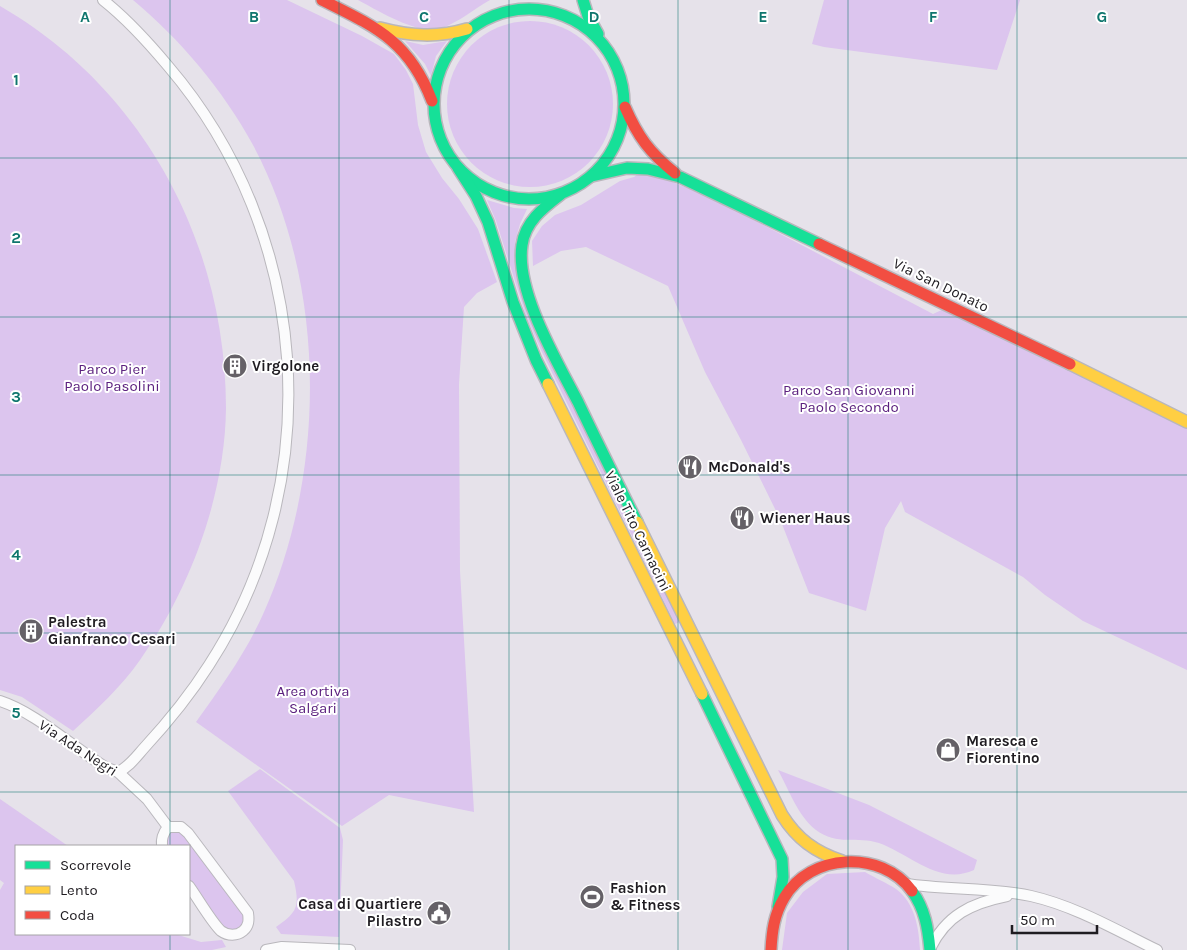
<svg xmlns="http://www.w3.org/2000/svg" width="1187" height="950" viewBox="0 0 1187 950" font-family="Karla,sans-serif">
<rect width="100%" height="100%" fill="#e6e2ea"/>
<!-- green -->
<g fill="#dcc5ee">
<path d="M133,0h154l75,36 32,18 12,16 7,14 5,41 8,27 16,26 17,21 19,30 19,53 -20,11 -13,14 -5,77 1,187 14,241 -85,-17 -47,31 -146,-104c25,-35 51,-71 68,-110 63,-141 63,-329 -11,-467 -30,-55 -73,-106 -120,-145z"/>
<path d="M358,0h132c-16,9 -31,22 -48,28 -24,8 -63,-17 -84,-28z"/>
<polygon points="824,0 1020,0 997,70 824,47 812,44"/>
<path d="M0,6c144,83 226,238 226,402 -1,88 -36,181 -86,252 -19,27 -43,49 -67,71l-51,-34 -22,-7z"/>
<circle cx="530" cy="104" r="83"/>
<polygon points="405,41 423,45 447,41 436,56 431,76 425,64"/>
<polygon points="638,174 655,175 712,198 933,314 946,308 1187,419 1187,670 1083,621 1045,595 1023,577 905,512 901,501 885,528 866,611 809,593 780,519 741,440 705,372 668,286 586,247 561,251 533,266 532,241 542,226 555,215 581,205 620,181 634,177"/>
<polygon points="487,200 514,208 527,209 520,224 515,242 517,276 680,622 675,624 540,348 526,316 496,221"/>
<path d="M260,769l80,59 3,12 -4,97 -58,-3 -5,-7c21,-15 24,-20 18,-46l-66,-90z"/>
<path d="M778,770l91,35 108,55 -3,10c-35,16 -64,-16 -95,-27 -22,-7 -42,3 -63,-13 -18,-14 -27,-40 -38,-60z"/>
<polygon points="0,799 68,846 16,846 16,934 175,934 201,942 222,940 226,947 212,950 0,950 0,890 4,883 0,880"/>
<path d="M178,830l8,5 58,80c1,11 -3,13 -13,17l-8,-5 -34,-47v-34h-24l-1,-5 8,-10z"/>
<path d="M865,872c10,6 22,11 31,17 19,14 23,39 24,61h-138l5,-37 16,-21 24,-18z"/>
</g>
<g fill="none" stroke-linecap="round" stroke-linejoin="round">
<defs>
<g id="street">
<path d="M103,0c24,19 45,42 65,66 143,167 161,414 41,599 -19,30 -41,57 -65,83 -8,9 -15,19 -26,24"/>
<path d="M0,701c35,11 75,48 107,67l11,4 29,27 21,28h13l7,6 60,80c1,7 1,13 -5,18 -6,5 -15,5 -22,0 -9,-8 -24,-34 -32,-45"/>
<path d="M162,846c-1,-8 1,-13 6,-19"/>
<path d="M906,884c41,6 84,3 125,12 44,10 85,34 126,54"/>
<path d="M930,949c16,-34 42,-46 77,-53"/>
<polyline points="266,950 282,947 350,950"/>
</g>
<g id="fast">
<polyline points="583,0 588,16 598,34"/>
<circle cx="529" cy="104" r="95"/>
<polyline points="458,168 476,196 488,222 513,302 536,360 548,384"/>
<polyline points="592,176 627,168 648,169 680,177 819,244"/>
<path d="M560,195c-17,13 -35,27 -38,50 -7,46 35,116 56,157 19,40 39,80 59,120"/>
<polyline points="702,694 782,859 783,877 778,907"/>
<path d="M912,891c13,18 16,37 18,59"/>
</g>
<g id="slow">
<path d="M380,28c30,8 57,10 87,1"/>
<polyline points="1070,364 1187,422"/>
<polyline points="548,384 702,694"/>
<path d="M637,522l145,293c15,24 33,37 60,46"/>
</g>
<g id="jam">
<path d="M322,0c54,27 87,41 110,101"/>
<path d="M625,107c13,30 25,46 50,66"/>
<polyline points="819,244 1070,364"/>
<path d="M771,950c1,-19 3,-35 13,-52 26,-45 97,-49 128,-7"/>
</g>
</defs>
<!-- street casing -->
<use href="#street" stroke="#b9b7bc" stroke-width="12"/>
<!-- fast casing -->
<use href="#fast" stroke="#b9b7bc" stroke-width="14"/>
<!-- slow casing -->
<use href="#slow" stroke="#b9b7bc" stroke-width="14"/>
<!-- jam casing -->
<use href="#jam" stroke="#b9b7bc" stroke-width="14"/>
<!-- street -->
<use href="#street" stroke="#fbfbfc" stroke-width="10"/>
<!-- fast -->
<use href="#fast" stroke="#16e098" stroke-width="11"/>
<!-- slow -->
<use href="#slow" stroke="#ffcf43" stroke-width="11"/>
<!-- jam -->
<use href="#jam" stroke="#f24e42" stroke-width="11"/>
</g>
<!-- grid -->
<path fill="none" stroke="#0f766e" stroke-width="1" stroke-opacity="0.55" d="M170,0v846M339,0v950M509,0v950M678,0v950M848,0v950M1017,0v950M0,158h1187M0,317h1187M0,475h1187M0,633h1187M0,792h1187M170,934v16"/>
<!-- icons -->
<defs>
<symbol id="building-disc" viewBox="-11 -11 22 22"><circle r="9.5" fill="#656167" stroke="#fff"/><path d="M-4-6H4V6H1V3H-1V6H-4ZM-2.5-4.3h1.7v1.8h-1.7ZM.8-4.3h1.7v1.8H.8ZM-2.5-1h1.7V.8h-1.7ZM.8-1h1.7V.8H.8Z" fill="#fff"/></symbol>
<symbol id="restaurant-disc" viewBox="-11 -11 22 22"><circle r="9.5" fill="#656167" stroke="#fff"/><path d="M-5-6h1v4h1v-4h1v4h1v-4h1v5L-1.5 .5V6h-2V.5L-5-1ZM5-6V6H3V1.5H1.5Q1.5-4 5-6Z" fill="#fff"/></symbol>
<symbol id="shop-disc" viewBox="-11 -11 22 22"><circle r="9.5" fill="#656167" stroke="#fff"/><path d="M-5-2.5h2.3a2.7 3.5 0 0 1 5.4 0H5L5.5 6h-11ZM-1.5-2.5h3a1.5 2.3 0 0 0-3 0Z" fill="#fff"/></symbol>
<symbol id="stadium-disc" viewBox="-11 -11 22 22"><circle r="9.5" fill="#656167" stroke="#fff"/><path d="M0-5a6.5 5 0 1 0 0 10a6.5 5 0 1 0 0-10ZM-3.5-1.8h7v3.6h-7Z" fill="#fff"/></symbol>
<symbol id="civic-disc" viewBox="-11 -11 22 22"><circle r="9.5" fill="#656167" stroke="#fff"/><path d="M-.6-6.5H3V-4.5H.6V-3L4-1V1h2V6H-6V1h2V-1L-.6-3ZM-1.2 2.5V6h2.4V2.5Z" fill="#fff"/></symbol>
</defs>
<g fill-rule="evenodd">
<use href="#building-disc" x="221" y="352" width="28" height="28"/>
<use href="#restaurant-disc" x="676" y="453" width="28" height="28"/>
<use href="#restaurant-disc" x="728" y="504" width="28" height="28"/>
<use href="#building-disc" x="17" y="617" width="28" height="28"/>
<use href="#shop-disc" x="934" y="736" width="28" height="28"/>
<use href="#stadium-disc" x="578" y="883" width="28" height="28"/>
<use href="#civic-disc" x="425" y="899" width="28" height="28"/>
</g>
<g text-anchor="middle" stroke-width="4" stroke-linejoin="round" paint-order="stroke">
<!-- street labels -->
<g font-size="15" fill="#1f1c21" stroke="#fff">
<text transform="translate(941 285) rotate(26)" y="5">Via San Donato</text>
<text transform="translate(638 531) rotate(64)" y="5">Viale Tito Carnacini</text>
<text transform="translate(78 748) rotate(33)" y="5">Via Ada Negri</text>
</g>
<!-- poi labels -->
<g font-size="15" font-weight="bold" fill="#1f1c21" stroke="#fff" text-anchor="start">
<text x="252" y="371">Virgolone</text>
<text x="708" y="472">McDonald's</text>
<text x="760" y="523">Wiener Haus</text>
<text x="48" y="627">Palestra<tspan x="48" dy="17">Gianfranco Cesari</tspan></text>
<text x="966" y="746">Maresca e<tspan x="966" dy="17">Fiorentino</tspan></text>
<text x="610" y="893">Fashion<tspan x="610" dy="17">&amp; Fitness</tspan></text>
<text x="422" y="909" text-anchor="end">Casa di Quartiere<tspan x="422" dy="17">Pilastro</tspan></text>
</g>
<!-- park labels -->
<g font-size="15" fill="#5c217f" stroke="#fff">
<text x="112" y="374">Parco Pier<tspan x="112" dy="17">Paolo Pasolini</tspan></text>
<text x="849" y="395">Parco San Giovanni<tspan x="849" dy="17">Paolo Secondo</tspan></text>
<text x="313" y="696">Area ortiva<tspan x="313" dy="17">Salgari</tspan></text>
</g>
</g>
<g font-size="16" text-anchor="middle" font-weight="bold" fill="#0f766e" stroke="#fff" stroke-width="4" stroke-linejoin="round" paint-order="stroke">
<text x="85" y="22">A</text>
<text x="254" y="22">B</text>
<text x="424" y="22">C</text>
<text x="594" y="22">D</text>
<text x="763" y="22">E</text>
<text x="933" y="22">F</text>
<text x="1102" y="22">G</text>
<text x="16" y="85">1</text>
<text x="16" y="243">2</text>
<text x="16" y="402">3</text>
<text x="16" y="560">4</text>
<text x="16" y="718">5</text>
</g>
<!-- legend -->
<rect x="15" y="845" width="175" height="90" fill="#ffffff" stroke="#a5a4a6"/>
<rect x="25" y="861" width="25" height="8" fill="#16e098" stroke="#a5a4a6"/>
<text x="60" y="870" font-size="15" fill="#1f1c21">Scorrevole</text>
<rect x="25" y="886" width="25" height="8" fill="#ffcf43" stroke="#a5a4a6"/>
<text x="60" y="895" font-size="15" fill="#1f1c21">Lento</text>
<rect x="25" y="911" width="25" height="8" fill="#f24e42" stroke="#a5a4a6"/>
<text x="60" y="920" font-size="15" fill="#1f1c21">Coda</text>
<!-- scale -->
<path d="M1012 925v8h85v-8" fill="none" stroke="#1f1c21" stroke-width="2.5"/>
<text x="1020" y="925" font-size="15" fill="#1f1c21" stroke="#ffffff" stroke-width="4" paint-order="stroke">50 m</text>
</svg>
